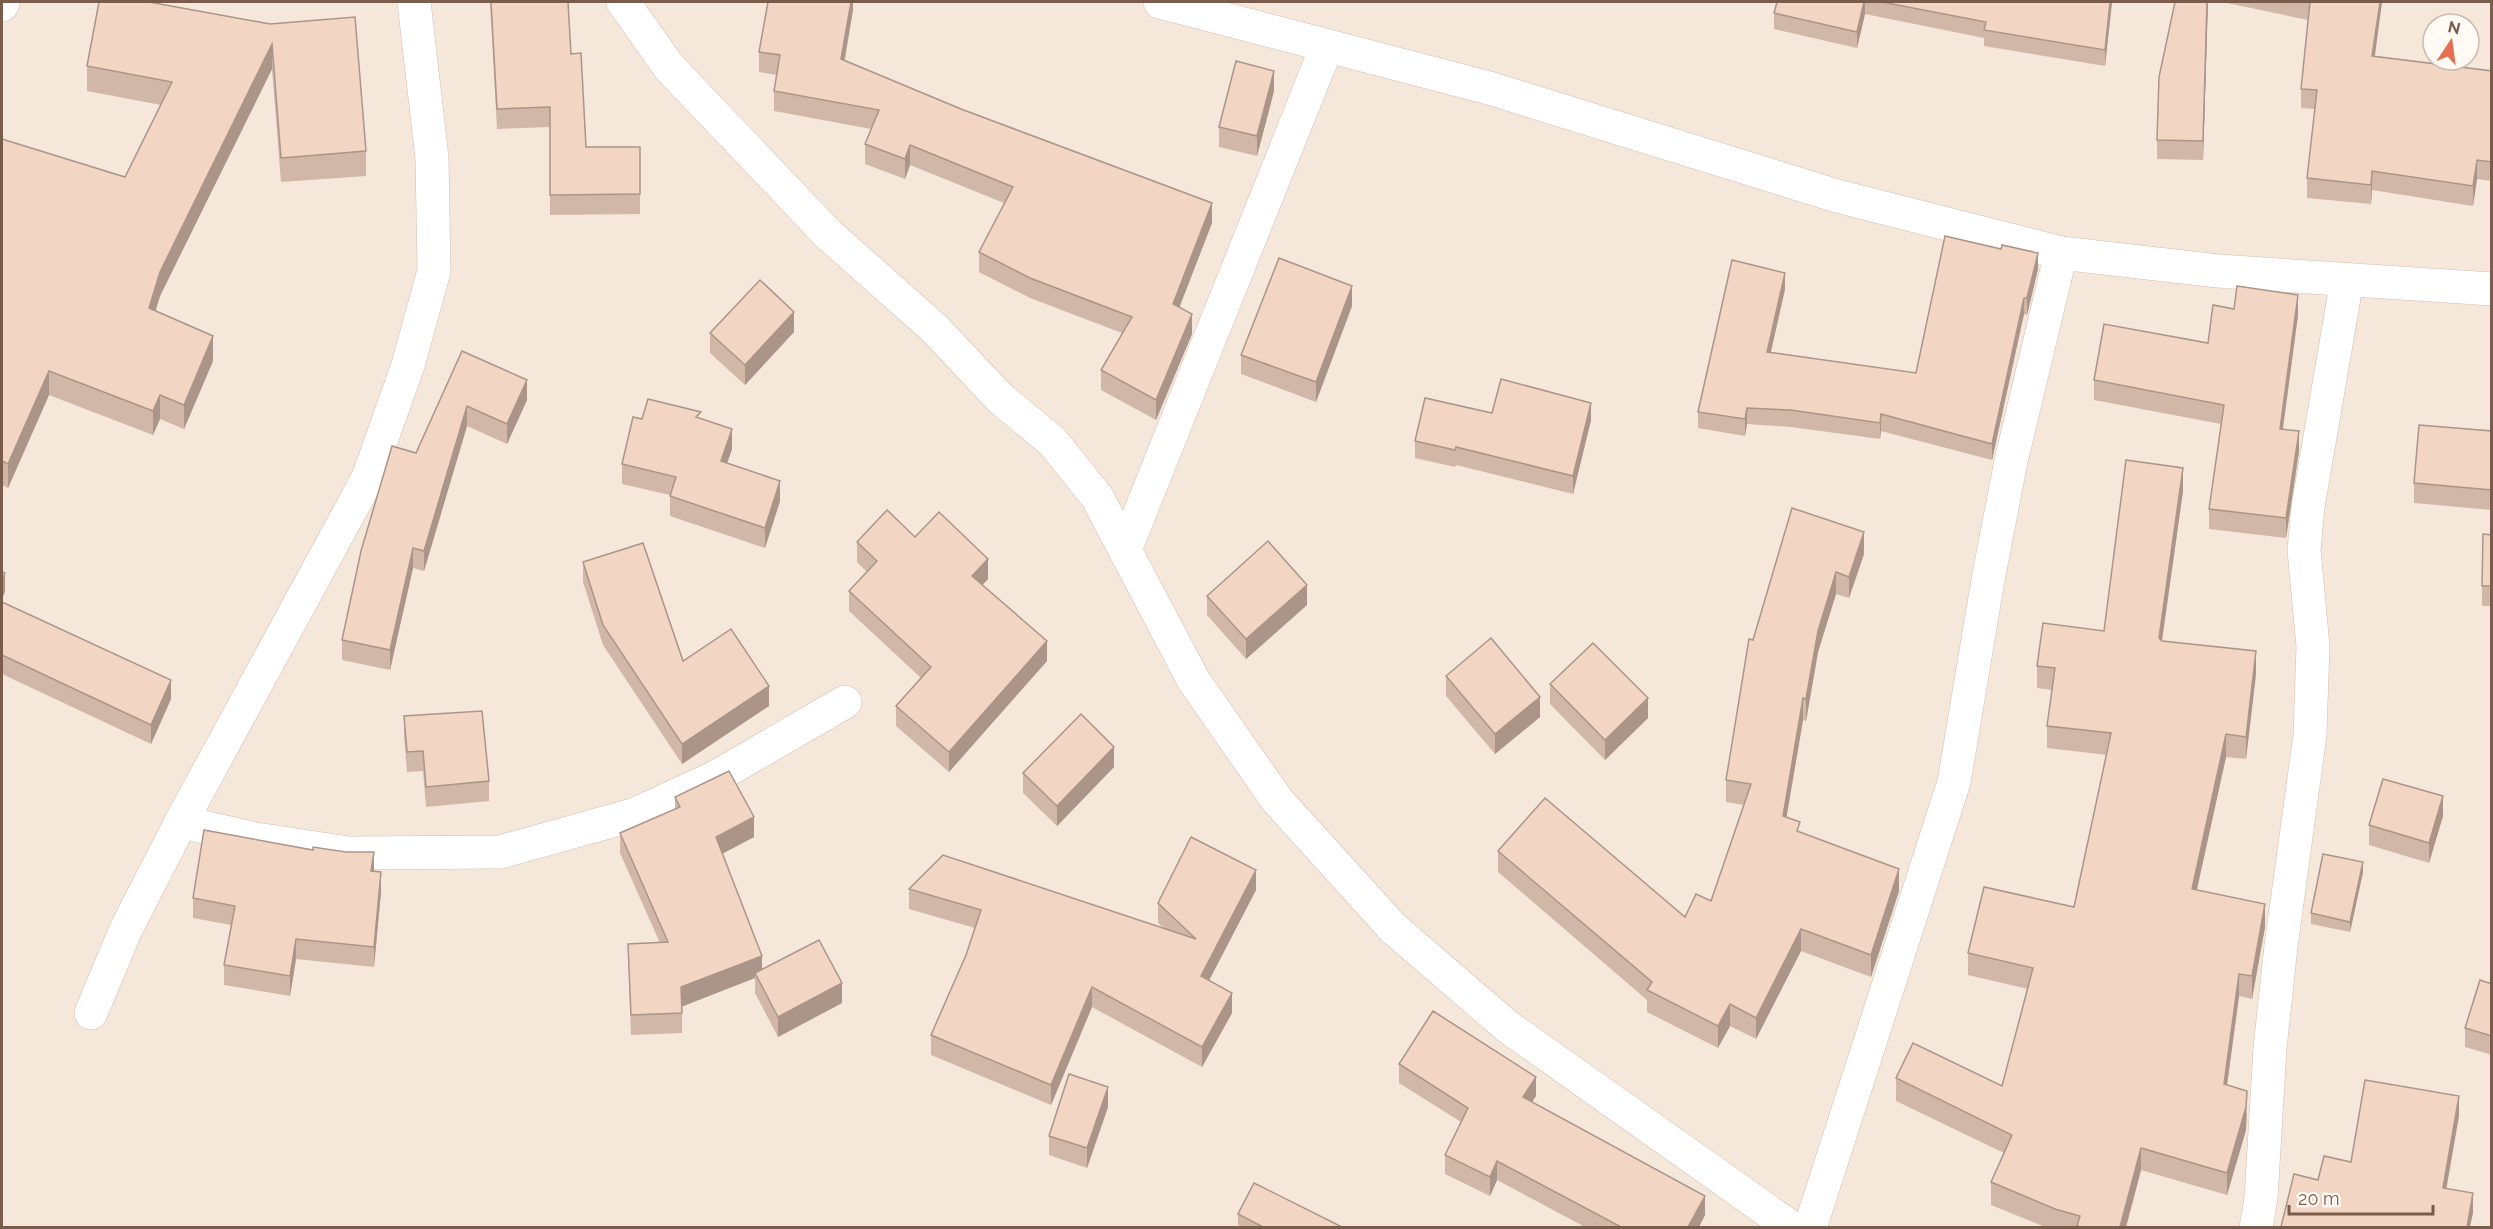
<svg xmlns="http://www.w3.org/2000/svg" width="2493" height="1229" viewBox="0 0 2493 1229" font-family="Raleway,sans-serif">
<rect width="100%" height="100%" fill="#fdf6ec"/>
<!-- residential -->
<path fill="#f5e8da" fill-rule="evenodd" d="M2,2h2489v1225h-2489zM2433,24h36v36h-36z"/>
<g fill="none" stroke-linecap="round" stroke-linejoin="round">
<defs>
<g id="street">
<polyline points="623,2 669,67 828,234 934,328 1000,398 1053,442 1097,497 1194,681 1277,800 1393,928 1508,1027 1792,1228"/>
<polyline points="1160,2 1489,88 1837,196 2061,253 2218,271 2492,289"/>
<polyline points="2,5 3,2"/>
<polyline points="1125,550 1327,46"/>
<polyline points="181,822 256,839 349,853 500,852 633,815 714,778 845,702"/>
<polyline points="91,1013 126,929 181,822 368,478 408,365 434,271 432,158 414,2"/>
<polyline points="1810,1228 1954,782 1988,580 2011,461 2061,253"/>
<polyline points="2256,1228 2261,1198 2270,1048 2281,946 2310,735 2313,646 2304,550 2308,507 2347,280"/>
</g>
</defs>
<!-- street casing -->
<use href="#street" stroke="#d1beb0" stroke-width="34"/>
<!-- street -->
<use href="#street" stroke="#fff" stroke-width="33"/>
</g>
<!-- wall -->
<g fill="#d1b7a8">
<polygon points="490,2 571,54 586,147 640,147 640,214 550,215 550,127 497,129"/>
<polygon points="853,2 853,10 845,60 1212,223 1179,307 1192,334 1156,420 1101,390 1101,370 1122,333 1030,298 979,272 979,252 1004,203 910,165 905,179 865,164 865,144 871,129 774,111 774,91 777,75 759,72 759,52"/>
<polygon points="1777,2 2112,2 2105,66 1984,46 1984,38 1865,14 1857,48 1774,29 1774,13"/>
<polygon points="2208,2 2203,160 2157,159 2157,140"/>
<polygon points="2222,2 2382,2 2375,56 2492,71 2492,181 2477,179 2473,206 2372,190 2371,204 2307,198 2307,178 2315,109 2301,108 2301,89 2308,20"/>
<polygon points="270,24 366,151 366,176 281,182 272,69 160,296 155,311 213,361 184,429 160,419 153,435 49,395 8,488 2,485 2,139 125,177 161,105 87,91 87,66"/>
<polygon points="1274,91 1257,156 1219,147 1219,127"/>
<polygon points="2038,269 2027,315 2024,314 1992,460 1881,431 1880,439 1791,427 1747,424 1745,436 1698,428 1698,412 1785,289 1771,352 1916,373"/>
<polygon points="1352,306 1316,402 1241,374 1241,355"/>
<polygon points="2234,309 2298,315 2283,429 2299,451 2286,538 2209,529 2209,509 2221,424 2094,400 2094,380 2208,343"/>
<polygon points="794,332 745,385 710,353 710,333"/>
<polygon points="462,351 527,400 507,444 467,426 424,571 413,568 390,670 342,660 342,640 416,453"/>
<polygon points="1492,413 1591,420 1573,494 1456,465 1455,467 1415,458 1415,441"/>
<polygon points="701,418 732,449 727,463 780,501 765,548 670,516 670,495 622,484 622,464 642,419"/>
<polygon points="2492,431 2492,510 2414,503 2414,483"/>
<polygon points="2183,491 2162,641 2256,674 2246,759 2226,757 2197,890 2265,927 2252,999 2239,996 2227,1085 2247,1113 2246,1130 2227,1195 2141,1170 2126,1227 2045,1227 1991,1205 1991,1182 2004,1153 1896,1101 1896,1078 2002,1086 2028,989 1968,975 1968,953 2074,907 2107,755 2047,748 2047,726 2052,690 2037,688 2037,666 2104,631"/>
<polygon points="1792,508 1864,554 1849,598 1836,594 1818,652 1806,721 1803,720 1786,818 1800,833 1899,891 1871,977 1801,951 1756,1039 1730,1026 1718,1048 1647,1012 1647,1000 1498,872 1498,851 1685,917 1711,901 1744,805 1726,802 1726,780 1753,640"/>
<polygon points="2492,535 2492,606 2482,606 2482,586"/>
<polygon points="915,537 988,579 982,585 1047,661 949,772 896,726 896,706 921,678 849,611 849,591 867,572 857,562 857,542"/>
<polygon points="583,562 683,661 769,706 682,764 603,645 583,582"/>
<polygon points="1207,596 1307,605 1246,659 1207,615"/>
<polygon points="2,602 171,699 151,744 2,674"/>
<polygon points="1446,676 1540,717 1495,754 1446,696"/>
<polygon points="1550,684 1648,718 1605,760 1550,704"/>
<polygon points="404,716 489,781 489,801 426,807 423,771 407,772 404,736"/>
<polygon points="1114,767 1057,826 1023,793 1023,773"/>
<polygon points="675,797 754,837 722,854 762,970 842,1003 778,1037 755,993 755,978 682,1006 682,1033 631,1035 628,944 660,943 620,853 620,833 675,809"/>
<polygon points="2443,816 2429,863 2369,845 2369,825"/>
<polygon points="374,871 381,892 374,967 296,959 290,996 224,985 224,965 231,925 193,918 193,898"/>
<polygon points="2363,872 2350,932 2311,924 2311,913"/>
<polygon points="909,889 1164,928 1158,923 1158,903 1256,890 1209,980 1232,1013 1202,1067 1092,1007 1051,1105 931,1055 931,1035 966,955 975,928 909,909"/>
<polygon points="2492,984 2492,1055 2465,1047 2465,1028"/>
<polygon points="1399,1064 1536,1096 1532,1102 1705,1215 1699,1227 1585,1227 1497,1180 1490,1196 1445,1174 1445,1155 1461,1122 1399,1083"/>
<polygon points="1108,1107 1087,1168 1049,1155 1049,1136"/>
<polygon points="1238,1214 1342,1227 1243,1227 1238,1225"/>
</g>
<!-- shaded-wall -->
<g fill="#aa9588">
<polygon points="851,2 853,2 853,10 841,78 841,59"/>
<polygon points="1864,2 1865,2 1865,14 1857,48 1857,32"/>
<polygon points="2110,2 2112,2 2105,66 2105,50"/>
<polygon points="2207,2 2208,2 2203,160 2203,141"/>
<polygon points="2380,2 2382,2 2372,75 2372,56"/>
<polygon points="272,44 272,69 160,296 149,333 149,308 160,272"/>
<polygon points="1274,71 1274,91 1257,156 1257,136"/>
<polygon points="910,145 910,165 905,179 905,159"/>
<polygon points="2477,160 2477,179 2473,206 2473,186"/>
<polygon points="2372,171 2372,190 2371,204 2371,185"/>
<polygon points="1212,203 1212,223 1173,324 1173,304"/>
<polygon points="2038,253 2038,269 2027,315 2027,298"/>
<polygon points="1785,273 1785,289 1767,368 1767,352"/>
<polygon points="1352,286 1352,306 1316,402 1316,382"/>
<polygon points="2298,295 2298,315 2280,449 2280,429"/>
<polygon points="2024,298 2024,314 1992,460 1992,444"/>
<polygon points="794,312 794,332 745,385 745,365"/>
<polygon points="1192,314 1192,334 1156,420 1156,400"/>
<polygon points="213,336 213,361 184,429 184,405"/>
<polygon points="49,371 49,395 8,488 8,464"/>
<polygon points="527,380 527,400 507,444 507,424"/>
<polygon points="160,395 160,419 153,435 153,411"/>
<polygon points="1591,403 1591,420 1573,494 1573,476"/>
<polygon points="467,406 467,426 424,571 424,551"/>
<polygon points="1747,408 1747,424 1745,436 1745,419"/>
<polygon points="1881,414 1881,431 1880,439 1880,423"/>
<polygon points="732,429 732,449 721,481 721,461"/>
<polygon points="2299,431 2299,451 2286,538 2286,518"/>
<polygon points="2183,468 2183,491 2159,661 2159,638"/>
<polygon points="780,481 780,501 765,548 765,528"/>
<polygon points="1864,532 1864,554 1849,598 1849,577"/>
<polygon points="413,548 413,568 390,670 390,650"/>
<polygon points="988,559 988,579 972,596 972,576"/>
<polygon points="1836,572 1836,594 1818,652 1806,721 1806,699 1818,631"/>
<polygon points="5,573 5,592 2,599 2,580"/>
<polygon points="1307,585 1307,605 1246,659 1246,639"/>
<polygon points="1047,641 1047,661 949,772 949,752"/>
<polygon points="2256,651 2256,674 2246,759 2246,737"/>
<polygon points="171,680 171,699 151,744 151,725"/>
<polygon points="769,686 769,706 682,764 682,744"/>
<polygon points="1540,697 1540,717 1495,754 1495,734"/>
<polygon points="1648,698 1648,718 1605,760 1605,740"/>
<polygon points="1803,698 1803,720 1783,838 1783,816"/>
<polygon points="2226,734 2226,757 2192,911 2192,889"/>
<polygon points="1114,747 1114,767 1057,826 1057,806"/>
<polygon points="2443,796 2443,816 2429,863 2429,843"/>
<polygon points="754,817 754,837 716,857 716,837"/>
<polygon points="374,852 374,872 371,871"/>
<polygon points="2363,862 2363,872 2350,932 2350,922"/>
<polygon points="1899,869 1899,891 1871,977 1871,955"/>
<polygon points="1256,870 1256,890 1201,996 1201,976"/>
<polygon points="381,872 381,892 374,967 374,947"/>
<polygon points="2265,904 2265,927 2252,999 2252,976"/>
<polygon points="1801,929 1801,951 1756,1039 1756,1018"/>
<polygon points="296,939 296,959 290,996 290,976"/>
<polygon points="762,956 762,976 755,973 755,978 681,1007 681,987"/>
<polygon points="2239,974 2239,996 2224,1107 2224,1084"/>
<polygon points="842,983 842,1003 778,1037 778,1017"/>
<polygon points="1092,987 1092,1007 1051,1105 1051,1085"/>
<polygon points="1232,993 1232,1013 1202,1067 1202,1047"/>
<polygon points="1730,1004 1730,1026 1718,1048 1718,1026"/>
<polygon points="1536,1077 1536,1096 1523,1116 1523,1097"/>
<polygon points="1108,1087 1108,1107 1087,1168 1087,1148"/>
<polygon points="2247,1091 2246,1130 2227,1195 2227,1173"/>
<polygon points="2459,1096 2459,1116 2443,1208 2443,1188"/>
<polygon points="2141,1148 2141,1170 2126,1227 2120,1227"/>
<polygon points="1497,1161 1497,1180 1490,1196 1490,1177"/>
<polygon points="2473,1193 2473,1213 2470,1227 2467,1227"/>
<polygon points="1705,1196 1705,1215 1699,1227 1688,1227"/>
</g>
<!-- building -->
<g fill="#f3d5c3" stroke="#aa9588" stroke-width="1.5">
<polygon points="99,2 149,2 270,24 355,17 366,151 281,158 272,44 160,272 149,308 213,336 184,405 160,395 153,411 49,371 8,464 2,461 2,139 125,177 172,82 87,66"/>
<polygon points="491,2 568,2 571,54 581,53 586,147 640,147 640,194 550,195 550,107 497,109"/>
<polygon points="768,2 851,2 841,59 961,109 1212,203 1173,304 1192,314 1156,400 1101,370 1132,317 1030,278 979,252 1013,187 910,145 905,159 865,144 879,110 774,91 780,55 759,52"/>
<polygon points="1777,2 1864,2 1857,32 1774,13"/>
<polygon points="1882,2 2110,2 2105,50 1984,30 1986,22"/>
<polygon points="2175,2 2207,2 2203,141 2157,140 2159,77"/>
<polygon points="2310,2 2380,2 2372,56 2492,71 2492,162 2477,160 2473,186 2372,171 2371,185 2307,178 2317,90 2301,89"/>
<polygon points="1236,61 1274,71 1257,136 1219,127"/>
<polygon points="1945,236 2001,249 2002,245 2038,253 2027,298 2024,298 1992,444 1881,414 1880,423 1791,410 1747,408 1745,419 1698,412 1732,260 1785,273 1767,352 1916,373"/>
<polygon points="1279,258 1352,286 1316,382 1241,355"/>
<polygon points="760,280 794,312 745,365 710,333"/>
<polygon points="2237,286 2298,295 2280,429 2299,431 2286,518 2209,509 2224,405 2094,380 2104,324 2208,343 2213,305 2234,309"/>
<polygon points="462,351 527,380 507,424 467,406 424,551 413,548 390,650 342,640 361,551 392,446 416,453"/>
<polygon points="1501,379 1591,403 1573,476 1456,447 1455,450 1415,441 1425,398 1492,413"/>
<polygon points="648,399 701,412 696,417 732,429 721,461 780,481 765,528 670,496 676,477 622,464 633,417 642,419"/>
<polygon points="2419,425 2492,431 2492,490 2414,483"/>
<polygon points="2126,460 2183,468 2159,638 2162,641 2256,651 2246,737 2226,734 2192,889 2265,904 2252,976 2239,974 2224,1084 2247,1091 2246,1107 2227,1173 2141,1148 2120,1227 2082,1227 2077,1226 2080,1216 2055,1209 1991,1182 2012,1135 1896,1078 1913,1043 2002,1086 2033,968 1968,953 1984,887 2074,907 2111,733 2047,726 2055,668 2037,666 2043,623 2104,631"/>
<polygon points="1792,508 1864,532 1849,577 1836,572 1818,631 1806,699 1803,698 1783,816 1800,822 1797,831 1899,869 1871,955 1801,929 1756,1018 1730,1004 1718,1026 1647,990 1652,982 1498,851 1545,798 1685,917 1696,894 1711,901 1751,784 1726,780 1749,639 1753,640"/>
<polygon points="887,510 915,537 939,512 988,559 972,576 1047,641 949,752 896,706 931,667 849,591 877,561 857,542"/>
<polygon points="2483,534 2492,535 2492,586 2482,586"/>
<polygon points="1268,541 1307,585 1246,639 1207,596"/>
<polygon points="643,543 683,661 731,629 769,686 682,744 603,625 583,562"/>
<polygon points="2,572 5,573 2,580"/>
<polygon points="2,602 171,680 151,725 2,655"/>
<polygon points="1491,638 1540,697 1495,734 1446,676"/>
<polygon points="1593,643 1648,698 1605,740 1550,684"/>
<polygon points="482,711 489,781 426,787 423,751 407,752 404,716"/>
<polygon points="1081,714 1114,747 1057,806 1023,773"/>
<polygon points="729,771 754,817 716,837 762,956 681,987 682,1013 631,1015 628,944 668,942 620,833 680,807 675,797"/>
<polygon points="2383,779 2443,796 2429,843 2369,825"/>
<polygon points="204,830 313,850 313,847 346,852 374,852 371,871 381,872 374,947 296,939 290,976 224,965 235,906 193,898"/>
<polygon points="1191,837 1256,870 1201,976 1232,993 1202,1047 1092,987 1051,1085 931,1035 966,955 981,910 909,889 943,855 1196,939 1158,903"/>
<polygon points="2323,854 2363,862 2350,922 2311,913"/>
<polygon points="819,940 842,983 778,1017 755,973"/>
<polygon points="2480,980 2492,984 2492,1036 2465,1028"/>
<polygon points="1433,1011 1536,1077 1523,1097 1705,1196 1688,1227 1621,1227 1497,1161 1490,1177 1445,1155 1468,1108 1399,1064"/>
<polygon points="1069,1074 1108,1087 1087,1148 1049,1136"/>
<polygon points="2365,1080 2459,1096 2443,1188 2473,1193 2467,1227 2281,1227 2294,1174 2318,1180 2324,1156 2351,1162"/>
<polygon points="1254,1183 1342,1227 1263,1227 1238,1214"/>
</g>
<!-- border -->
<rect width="2493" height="1229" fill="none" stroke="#7a5c4d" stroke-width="6"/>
<!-- north arrow -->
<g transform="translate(2451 42) rotate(13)"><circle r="28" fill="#fffaf3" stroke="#cabbb1" stroke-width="1.5"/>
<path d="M0-4.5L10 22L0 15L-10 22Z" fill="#e76f51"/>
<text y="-9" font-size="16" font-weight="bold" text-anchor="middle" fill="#7a5c4d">N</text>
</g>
<!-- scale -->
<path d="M2289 1205v9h144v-9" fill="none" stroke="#7a5c4d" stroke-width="3"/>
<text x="2298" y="1205" font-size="18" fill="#7a5c4d" stroke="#fffaf3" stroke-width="4.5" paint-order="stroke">20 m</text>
</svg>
